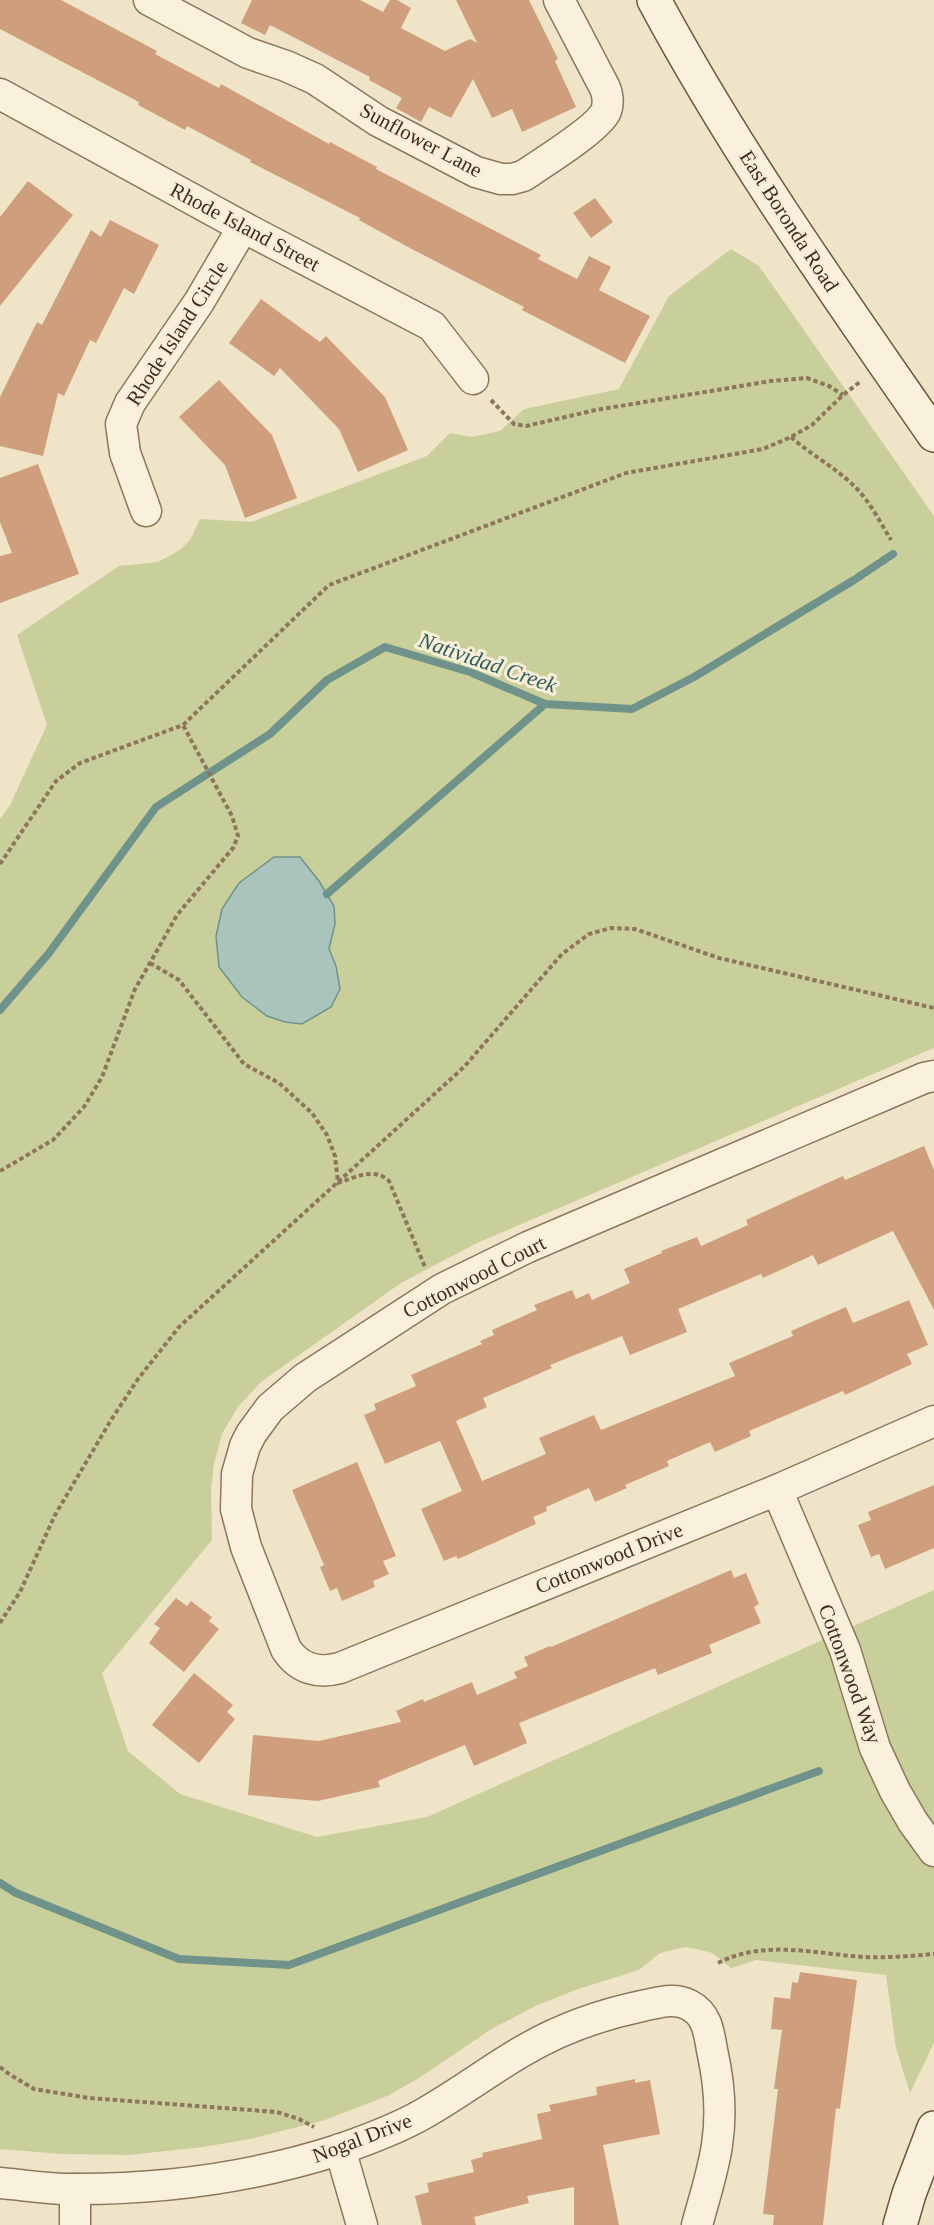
<svg xmlns="http://www.w3.org/2000/svg" width="934" height="2225" viewBox="0 0 934 2225" font-family="Georgia,serif">
<rect width="100%" height="100%" fill="#f0e4c8"/>
<!-- green -->
<polygon fill="#c9cf9b" points="731,249 759,266 934,516 934,1048 477,1243 401,1283 261,1382 238,1407 222,1434 214,1464 211,1489 212,1540 102,1673 128,1751 180,1794 317,1837 427,1817 934,1590 934,2043 910,2093 896,2048 886,1975 756,1960 731,1968 712,1953 701,1950 685,1947 660,1953 639,1970 578,1989 535,2006 490,2030 419,2078 387,2096 325,2120 250,2139 203,2147 129,2155 61,2154 0,2149 0,819 10,805 47,725 17,635 119,566 158,562 180,550 190,540 200,519 251,522 427,456 450,433 472,437 500,431 524,409 619,389 669,296"/>
<!-- water -->
<polygon fill="#a9c4bc" stroke="#6f938a" stroke-width="1.5" points="274,857 300,857 319,881 334,906 335,924 329,949 336,966 340,989 331,1007 302,1024 285,1022 267,1016 242,997 219,967 216,936 222,909 239,883"/>
<g fill="none" stroke-linecap="round" stroke-linejoin="round">
<!-- stream -->
<g stroke="#6f938a" stroke-width="8">
<polyline points="327,894 545,704"/>
<polyline points="0,1010 49,953 156,807 270,734 327,680 385,647 470,672 545,704 632,709 694,677 854,580 893,554"/>
<polyline points="0,1883 16,1893 179,1959 289,1965 819,1771"/>
</g>
</g>
<!-- building -->
<g fill="#cf9f7d">
<polygon points="0,0 61,0 157,51 155,54 219,88 221,84 329,144 330,142 377,167 376,169 541,255 538,259 577,279 589,256 611,267 599,290 650,316 625,363 522,310 524,307 406,246 359,220 360,218 250,162 251,160 187,126 185,130 138,105 139,102 0,29"/>
<polygon points="252,0 360,0 383,12 390,0 397,0 411,8 401,28 445,51 470,39 477,43 456,0 529,0 558,59 555,61 576,107 522,132 512,109 492,118 473,79 451,118 429,107 421,122 396,108 402,98 369,80 370,77 270,25 265,35 241,23"/>
<polygon points="28,181 73,215 0,306 0,217"/>
<polygon points="595,198 613,222 591,238 573,213"/>
<polygon points="110,220 159,245 134,294 124,288 96,343 90,340 64,396 58,393 43,456 0,446 0,397 37,322 42,325 91,230 101,237"/>
<polygon points="261,299 320,342 326,336 385,397 408,450 358,472 339,429 280,368 274,376 229,343"/>
<polygon points="219,380 272,435 297,498 245,518 225,465 179,417"/>
<polygon points="38,464 79,574 0,603 0,556 12,553 0,522 0,478"/>
<polygon points="924,1146 934,1170 934,1310 893,1231 818,1265 813,1255 763,1278 761,1274 678,1309 687,1332 630,1355 622,1336 550,1365 552,1368 483,1398 487,1407 456,1421 482,1481 546,1454 539,1438 594,1415 601,1430 735,1376 729,1363 793,1336 791,1331 846,1307 853,1323 909,1300 928,1345 907,1354 912,1364 845,1395 843,1391 749,1431 751,1436 715,1452 710,1442 667,1461 669,1466 625,1485 627,1488 595,1502 589,1488 546,1507 547,1511 533,1517 536,1524 458,1559 456,1556 444,1561 421,1509 462,1491 440,1441 385,1464 364,1415 376,1410 374,1404 416,1386 411,1375 482,1344 480,1341 494,1335 492,1330 537,1310 534,1305 572,1290 576,1299 589,1293 592,1300 630,1283 624,1269 662,1253 661,1251 697,1237 701,1246 748,1225 746,1220 794,1198 843,1176 845,1180"/>
<polygon points="357,1462 396,1556 383,1561 389,1574 373,1581 375,1587 342,1601 337,1588 330,1591 320,1567 324,1565 292,1490"/>
<polygon points="934,1485 934,1548 885,1569 879,1554 871,1557 858,1525 871,1520 868,1512"/>
<polygon points="731,1570 734,1578 746,1573 759,1604 754,1607 761,1623 709,1645 712,1653 658,1675 655,1668 519,1723 527,1743 474,1766 465,1745 378,1781 380,1787 318,1801 248,1795 253,1735 319,1741 401,1722 396,1711 423,1699 424,1702 472,1682 477,1695 517,1678 514,1672 528,1666 524,1657 550,1646 551,1647"/>
<polygon points="176,1598 187,1606 191,1601 212,1617 209,1621 219,1629 184,1672 149,1643 160,1628 154,1624"/>
<polygon points="194,1673 233,1705 227,1712 235,1719 199,1763 152,1725"/>
<polygon points="800,1972 857,1980 840,2109 836,2108 823,2225 773,2225 774,2215 763,2214 778,2089 774,2089 782,2030 771,2029 774,1997 790,1999 792,1982 798,1983"/>
<polygon points="635,2079 635,2083 650,2080 660,2134 603,2145 619,2225 574,2225 574,2187 527,2196 529,2203 474,2217 476,2225 422,2225 415,2196 429,2192 427,2183 474,2172 471,2160 483,2157 482,2153 542,2139 537,2114 551,2111 549,2105 597,2095 596,2087"/>
</g>
<g fill="none" stroke-linecap="round" stroke-linejoin="round">
<defs>
<g id="street">
<path d="M149,0l99,53 38,13 29,13 63,42 98,51 25,7h11l11,-3c18,-12 76,-48 83,-65 3,-8 2,-15 -1,-23l-46,-88"/>
<polyline points="0,94 243,227 432,326 473,379"/>
<polyline points="146,511 125,453 121,424 130,403 199,302 243,227"/>
<path d="M934,1076l-10,2 -396,169 -86,42 -137,89 -35,30 -19,26 -6,12 -8,28 -1,35 10,38 40,102c13,20 32,25 54,19l437,-178 157,-69"/>
<polyline points="777,1490 845,1650 875,1748 895,1791 913,1822 934,1851"/>
<polyline points="340,2149 362,2225"/>
<path d="M0,2183c25,2 52,7 77,6 88,0 177,-12 261,-39 29,-10 59,-21 85,-36 34,-19 64,-42 98,-62 37,-22 78,-37 121,-46 16,-3 32,-9 47,-1 18,9 20,27 23,45 7,31 10,63 5,95 -4,27 -13,54 -20,80"/>
<polyline points="75,2225 75,2189"/>
</g>
<g id="secondary">
<path d="M654,0c82,153 182,293 280,435"/>
<polyline points="900,2225 909,2194 934,2128"/>
</g>
</defs>
<!-- street casing -->
<use href="#street" stroke="#8d765c" stroke-width="33"/>
<!-- secondary casing -->
<use href="#secondary" stroke="#6f573f" stroke-width="36"/>
<!-- path -->
<g stroke="#8d765c" stroke-width="4" stroke-dasharray="4.5 3" stroke-linecap="butt">
<polyline points="491,400 514,424 526,426 596,410 771,381 807,378 829,386 843,395"/>
<path d="M791,437c20,18 44,30 63,49 15,14 26,36 37,54"/>
<polyline points="0,864 56,781 80,763 183,725 329,585 626,473 763,449 791,437 812,425 843,395 860,382"/>
<path d="M150,963l29,17 65,84 35,19 33,30 15,22 8,21 3,27c18,-6 36,-16 51,-2l36,86"/>
<polyline points="0,1171 53,1140 84,1107 102,1077 135,989 150,963 177,915 233,848 238,836 232,816 183,725"/>
<polyline points="0,1623 20,1592 55,1515 111,1420 138,1379 179,1327 464,1067 562,954 589,934 611,928 635,929 719,958 934,1008"/>
<path d="M718,1963c47,-24 97,-9 146,-6 23,1 47,-1 70,-3"/>
<polyline points="0,2067 9,2074 34,2089 89,2098 277,2112 299,2119 314,2127"/>
</g>
<!-- street -->
<use href="#street" stroke="#faf1dc" stroke-width="30"/>
<!-- secondary -->
<use href="#secondary" stroke="#faf1dc" stroke-width="33"/>
</g>
<g text-anchor="middle" stroke-width="6" stroke-linejoin="round" paint-order="stroke">
<!-- street labels -->
<g font-size="21" fill="#3d2e20" stroke="#f7eed8">
<text transform="translate(421 140) rotate(28)" y="7">Sunflower Lane</text>
<text transform="translate(789 221) rotate(57)" y="7">East Boronda Road</text>
<text transform="translate(245 227) rotate(28)" y="7">Rhode Island Street</text>
<text transform="translate(177 333) rotate(-57)" y="7">Rhode Island Circle</text>
<text transform="translate(474 1277) rotate(-27)" y="7">Cottonwood Court</text>
<text transform="translate(609 1558) rotate(-22)" y="7">Cottonwood Drive</text>
<text transform="translate(850 1674) rotate(70)" y="7">Cottonwood Way</text>
<text transform="translate(362 2138) rotate(-21)" y="7">Nogal Drive</text>
</g>
<!-- water labels -->
<g font-size="22" font-style="italic" fill="#2f5d5a" stroke="#f7eed8">
<text transform="translate(488 662) rotate(19)" y="8">Natividad Creek</text>
</g>
</g>
</svg>
